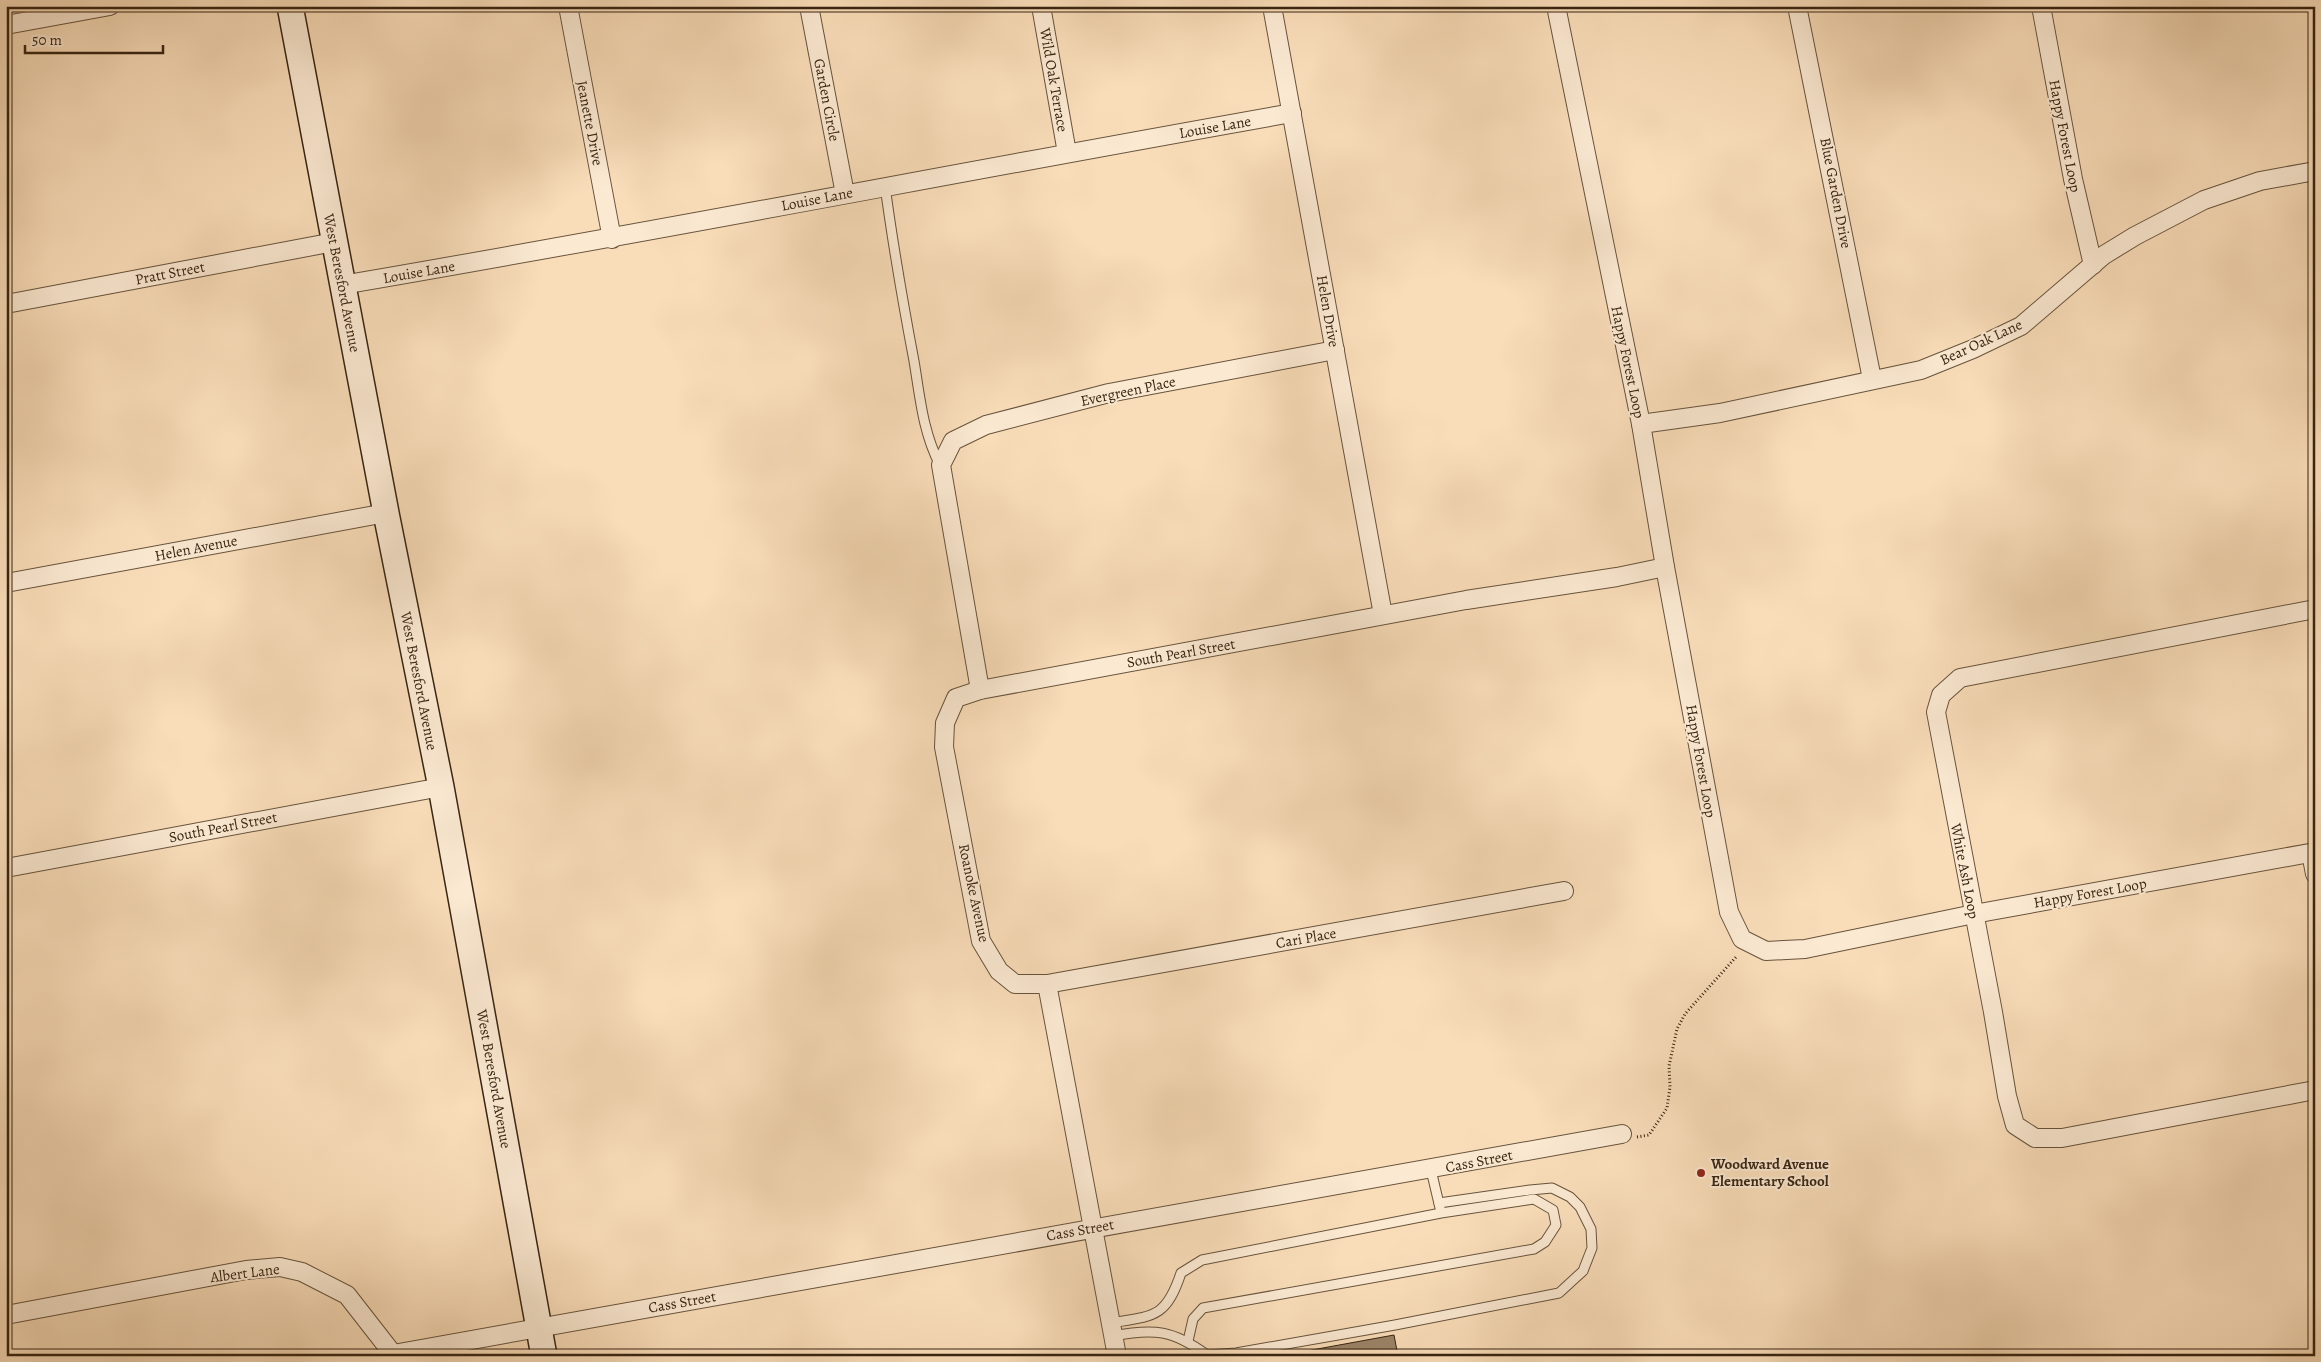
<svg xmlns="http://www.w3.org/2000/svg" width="2321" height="1362" viewBox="0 0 2321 1362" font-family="Alegreya,serif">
<rect width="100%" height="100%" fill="#f9ddb9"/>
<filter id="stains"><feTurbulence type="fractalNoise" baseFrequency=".004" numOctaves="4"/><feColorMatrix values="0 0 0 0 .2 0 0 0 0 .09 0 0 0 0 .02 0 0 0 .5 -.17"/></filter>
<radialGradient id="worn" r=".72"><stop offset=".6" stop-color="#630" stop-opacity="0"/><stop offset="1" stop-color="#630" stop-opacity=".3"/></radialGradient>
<!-- building -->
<polygon fill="#9c8569" stroke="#382512" points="1394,1335 1398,1356 1279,1356"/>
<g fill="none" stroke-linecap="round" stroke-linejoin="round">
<defs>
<g id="lane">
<path d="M885,186c8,59 18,117 29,175 6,36 9,72 26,104"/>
<polyline points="1431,1170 1440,1208"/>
<path d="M1110,1323c44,-7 56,-5 71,-50l21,-13 239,-47 93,-14 19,11 3,15 -11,17 -11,7 -331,59 -10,11 -5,22"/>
<path d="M1113,1336c41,-8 60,-6 94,19l29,-2 159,-28 164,-32 24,-22 9,-23 -1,-19 -11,-22 -10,-10 -18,-9 -22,2 -91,13"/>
</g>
<g id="street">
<polyline points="568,6 612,239"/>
<polyline points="809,6 845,194"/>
<polyline points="1041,6 1067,153"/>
<polyline points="1272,6 1383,615"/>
<polyline points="1556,6 1641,424 1665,567 1729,912 1742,939 1766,951 1805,949 1974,914 2315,852"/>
<polyline points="1797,6 1872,379"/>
<polyline points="2041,6 2073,179 2093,265"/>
<polyline points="6,25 110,6"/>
<path d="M342,285c317,-54 633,-116 950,-172"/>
<polyline points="6,304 334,242"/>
<polyline points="1641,424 1720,413 1921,370 1973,349 2021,326 2104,255 2135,236 2204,200 2260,181 2315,171"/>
<polyline points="6,583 386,513"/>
<polyline points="2315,609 1960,678 1941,695 1936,712 1993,1012 2007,1096 2015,1125 2035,1138 2062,1138 2315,1090"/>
<polyline points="980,690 941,465 953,441 986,425 1109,393 1335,350"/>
<polyline points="2311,853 2315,874"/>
<polyline points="6,868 441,787"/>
<polyline points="1047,984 1564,891"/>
<polyline points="6,1315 246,1270 280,1267 302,1272 347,1295 393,1354"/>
<polyline points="393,1354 1622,1134"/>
<polyline points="1117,1356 1047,984 1015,984 999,971 981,941 944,747 945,723 956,698 980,690 1466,600 1617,577 1665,567"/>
</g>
<polyline id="secondary" points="290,6 386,513 441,787 544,1356"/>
</defs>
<!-- lane casing -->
<use href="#lane" stroke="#68533c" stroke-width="11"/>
<!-- street casing -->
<use href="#street" stroke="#68533c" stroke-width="20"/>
<!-- secondary casing -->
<use href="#secondary" stroke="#382512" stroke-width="28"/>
<!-- path -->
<polyline stroke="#382512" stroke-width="3" stroke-dasharray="1 2.5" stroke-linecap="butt" points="1637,1137 1649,1135 1667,1108 1670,1087 1669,1066 1677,1029 1685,1014 1736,957"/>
<!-- lane -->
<use href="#lane" stroke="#fbe9d2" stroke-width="9"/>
<!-- street -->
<use href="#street" stroke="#fbe9d2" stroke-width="18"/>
<!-- secondary -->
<use href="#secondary" stroke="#fbe9d2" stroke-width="25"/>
</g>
<!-- markers -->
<circle fill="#8f2418" stroke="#fbe9d2" stroke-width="2" cx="1701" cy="1173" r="5"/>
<g text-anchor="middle" stroke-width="4" stroke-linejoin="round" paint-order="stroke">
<!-- street labels -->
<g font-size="15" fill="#382512" stroke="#fbe9d2">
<text transform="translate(1054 80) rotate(80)" y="5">Wild Oak Terrace</text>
<text transform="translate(827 100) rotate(79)" y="5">Garden Circle</text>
<text transform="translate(590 123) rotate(79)" y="5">Jeanette Drive</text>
<text transform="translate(1215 127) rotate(-10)" y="5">Louise Lane</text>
<text transform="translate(2065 136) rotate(79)" y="5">Happy Forest Loop</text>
<text transform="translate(1836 193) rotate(79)" y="5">Blue Garden Drive</text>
<text transform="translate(817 199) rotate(-11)" y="5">Louise Lane</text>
<text transform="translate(419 272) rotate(-10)" y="5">Louise Lane</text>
<text transform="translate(170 273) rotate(-11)" y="5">Pratt Street</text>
<text transform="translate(342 283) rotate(79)" y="5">West Beresford Avenue</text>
<text transform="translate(1328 311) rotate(80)" y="5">Helen Drive</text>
<text transform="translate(1981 342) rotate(-25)" y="5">Bear Oak Lane</text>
<text transform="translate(1628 362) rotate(78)" y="5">Happy Forest Loop</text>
<text transform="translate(1128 391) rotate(-12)" y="5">Evergreen Place</text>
<text transform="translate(196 548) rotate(-11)" y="5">Helen Avenue</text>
<text transform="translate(1181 653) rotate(-10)" y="5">South Pearl Street</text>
<text transform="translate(419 681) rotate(79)" y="5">West Beresford Avenue</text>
<text transform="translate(1701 761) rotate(80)" y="5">Happy Forest Loop</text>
<text transform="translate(223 827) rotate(-11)" y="5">South Pearl Street</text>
<text transform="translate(1965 871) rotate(79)" y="5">White Ash Loop</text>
<text transform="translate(974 893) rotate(78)" y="5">Roanoke Avenue</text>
<text transform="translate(2090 893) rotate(-10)" y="5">Happy Forest Loop</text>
<text transform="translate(1306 938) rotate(-10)" y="5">Cari Place</text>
<text transform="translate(494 1079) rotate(80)" y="5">West Beresford Avenue</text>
<text transform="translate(1479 1161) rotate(-11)" y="5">Cass Street</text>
<text transform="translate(1080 1230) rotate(-10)" y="5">Cass Street</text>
<text transform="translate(245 1273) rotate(-7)" y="5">Albert Lane</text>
<text transform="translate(682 1302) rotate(-10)" y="5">Cass Street</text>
</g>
<!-- poi labels -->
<g font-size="15" font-weight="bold" fill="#382512" stroke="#fbe9d2" text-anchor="start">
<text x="1711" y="1169">Woodward Avenue<tspan x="1711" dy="17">Elementary School</tspan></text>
</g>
</g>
<!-- margin -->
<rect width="2321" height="1362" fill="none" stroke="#f9ddb9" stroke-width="25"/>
<rect x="8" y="8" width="2306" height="1347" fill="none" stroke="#382512" stroke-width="2.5"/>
<rect x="12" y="12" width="2296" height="1337" fill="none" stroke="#382512"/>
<!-- scale -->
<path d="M25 45v8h138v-8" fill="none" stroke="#382512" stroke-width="2.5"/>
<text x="32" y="45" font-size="15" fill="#382512" stroke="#fbe9d2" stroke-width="4" paint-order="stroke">50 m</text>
<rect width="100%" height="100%" filter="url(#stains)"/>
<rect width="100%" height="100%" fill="url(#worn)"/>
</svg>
